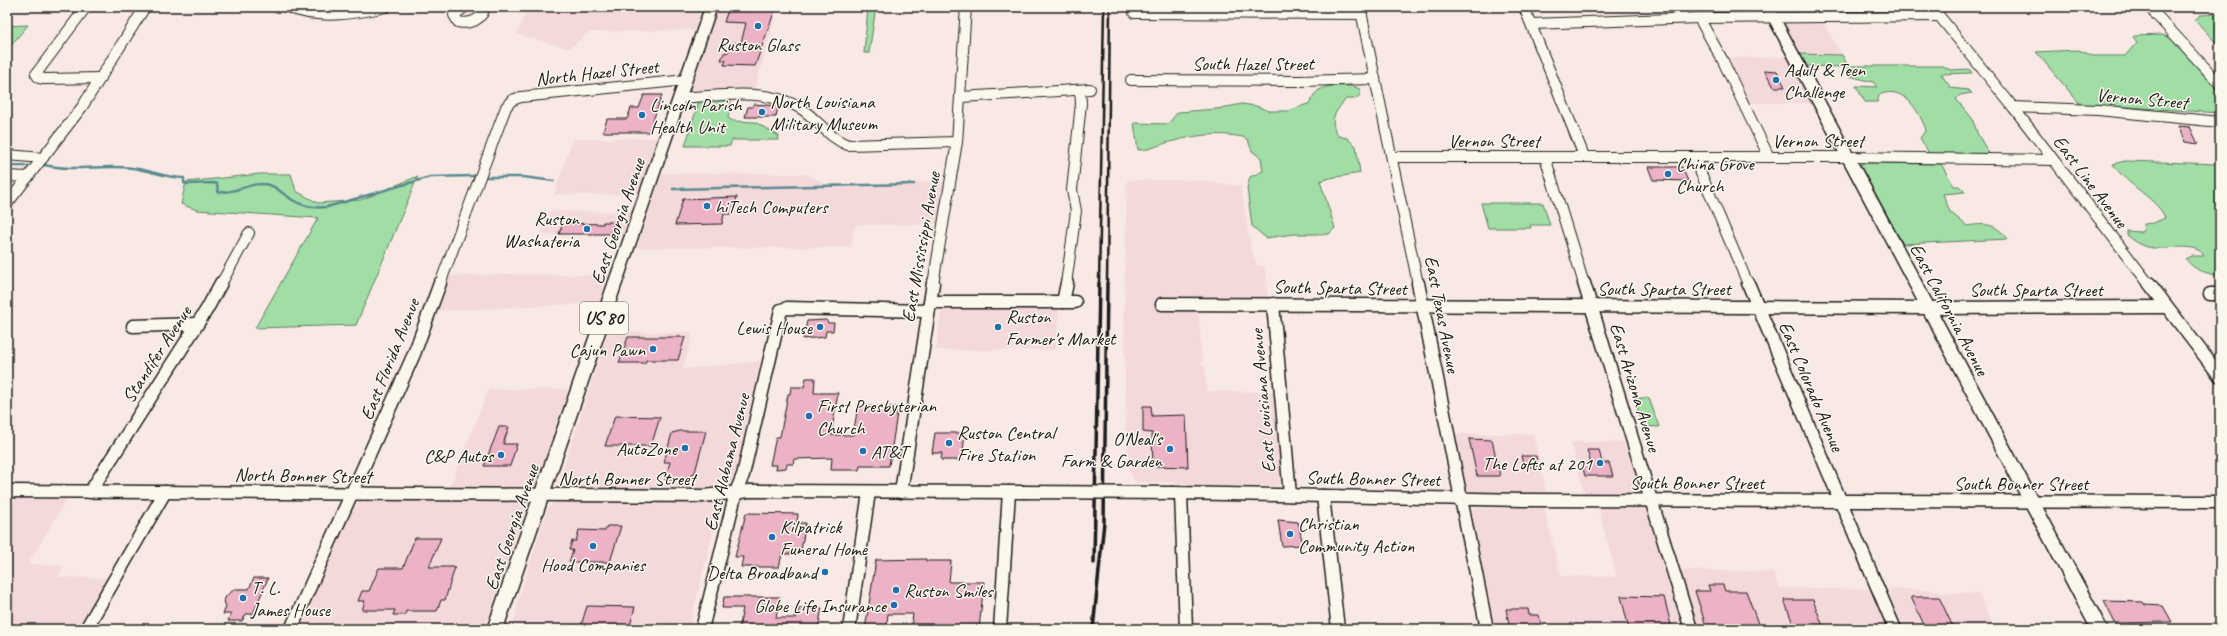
<svg xmlns="http://www.w3.org/2000/svg" width="2227" height="636" viewBox="0 0 2227 636" font-family="Caveat,sans-serif">
<rect width="100%" height="100%" fill="#f8e9e4"/>
<filter id="ink" filterUnits="userSpaceOnUse"><feTurbulence type="fractalNoise" baseFrequency=".025" numOctaves="2"/><feDisplacementMap in="SourceGraphic" scale="8" xChannelSelector="R" yChannelSelector="G"/><feConvolveMatrix kernelMatrix="1 2 1 2 8 2 1 2 1" color-interpolation-filters="sRGB"/></filter>
<g filter="url(#ink)">
<!-- built -->
<g fill="#f4d9db">
<polygon points="528,7 703,7 695,30 590,32 571,47 567,48 517,34"/>
<polygon points="718,7 778,7 754,91 692,93 690,91"/>
<polygon points="1773,7 1827,7 1831,14 1778,13"/>
<polygon points="1821,19 1842,55 1799,54 1781,22"/>
<polygon points="1789,57 1814,103 1746,103 1724,58"/>
<polygon points="657,138 637,194 554,195 572,139"/>
<polygon points="662,173 808,174 825,184 944,182 938,224 855,225 851,247 637,248"/>
<polygon points="1127,180 1201,180 1241,186 1251,249 1258,266 1265,266 1268,298 1198,297 1202,366 1205,366 1207,391 1274,392 1282,475 1282,480 1277,486 1186,486 1172,482 1136,482 1130,473 1126,436 1124,311"/>
<polygon points="549,211 631,212 623,235 541,234"/>
<polygon points="505,274 589,275 609,274 599,303 438,311 450,276"/>
<polygon points="942,308 1059,309 1056,350 936,350"/>
<polygon points="608,332 693,332 683,369 761,361 733,482 729,486 716,489 569,488 558,484"/>
<polygon points="489,389 569,389 536,483 529,488 449,488"/>
<polygon points="1455,434 1533,434 1547,494 1477,493 1468,491 1466,489"/>
<polygon points="1571,442 1625,442 1683,629 1495,629 1471,509 1544,507 1561,576 1617,577 1598,508 1588,508"/>
<polygon points="7,498 67,499 28,564 64,566 58,577 111,578 81,629 7,629"/>
<polygon points="522,500 527,502 527,508 484,629 298,629 350,511 360,501"/>
<polygon points="560,501 714,502 718,504 719,508 689,629 513,629 519,597 548,508 553,503"/>
<polygon points="1680,570 1773,572 1780,588 1872,589 1888,629 1699,629"/>
<polygon points="1888,589 1938,590 1939,593 1978,593 1995,629 1904,629"/>
</g>
<!-- green -->
<g fill="#a1dea6" stroke="#5e7d61">
<polygon points="868,7 876,7 869,53 864,53"/>
<polygon points="2220,14 2220,47 2195,20 2200,15"/>
<polygon points="28,25 7,50 7,26"/>
<polygon points="2162,35 2171,38 2220,93 2220,113 2080,104 2036,52 2079,50 2093,56 2125,56 2137,42 2133,37 2135,36"/>
<path d="M1799,54l43,1 6,11h95l7,4 19,-1 3,4 -31,1 10,14 17,2 4,3 -12,2 -4,4 16,19 6,17 12,20h-60l-10,-17 6,-8c-7,-19 -22,-46 -47,-35l-2,7h-12l-9,-16 21,1 -4,-5 -24,-6 -7,-9 -36,-1z"/>
<path d="M1352,86l8,3v6l-5,4h-9c-11,13 -18,21 -8,37l9,2 9,8 4,27c-14,3 -26,3 -40,8l15,47 -6,6h-36l-27,4 -14,-12 -5,-38 3,-11 13,-6 -2,-13 -9,-7 -4,-11 -5,-3c-27,-5 -47,-2 -73,5 -13,3 -19,8 -32,8l-4,-27 34,1 10,-12 39,-3 25,-5 14,2 13,5h20l21,-8c7,-20 23,-17 42,-17z"/>
<polygon points="731,100 728,118 733,121 755,122 779,136 778,140 732,140 730,146 685,146 699,101"/>
<path d="M2125,161l95,3v112c-13,-3 -26,-5 -34,-17l6,-3h12c-7,-15 -39,-6 -51,-8 -10,-1 -19,-7 -26,-13v-4l13,1 4,-2v-6l9,-1 12,-5c-6,-18 -40,-34 -52,-54z"/>
<path d="M1864,163l77,1 13,22h5l6,6 -22,2 7,18 17,14c19,-3 28,-3 41,13l-105,5 -43,-79z"/>
<polygon points="260,174 291,174 296,191 318,203 361,200 418,176 356,325 255,328 318,218 197,210 181,204 186,182"/>
<polygon points="1481,203 1543,203 1550,225 1530,225 1531,228 1488,228"/>
<polygon points="1634,398 1649,398 1659,427 1643,426"/>
</g>
<g fill="none" stroke-linecap="round" stroke-linejoin="round">
<!-- stream -->
<g stroke="#5a8a90" stroke-width="2.5">
<path d="M45,165c29,7 58,-1 87,3 18,2 34,10 52,10v5l3,1 27,-1 3,1 1,8c19,2 34,-12 51,-7 6,1 10,6 15,9 13,11 27,15 43,13l103,-30 43,-1"/>
<polyline points="7,166 30,166"/>
<polyline points="486,177 523,177 554,181"/>
<polyline points="673,189 914,184"/>
</g>
</g>
<!-- building -->
<g fill="#ecb3c6" stroke="#1c1c1c">
<polygon points="751,7 776,7 755,66 724,65 726,60 721,60 724,53 728,52 731,43 741,43 746,23 724,22 728,10 750,11"/>
<polygon points="1764,70 1777,71 1785,87 1774,87"/>
<polygon points="644,95 662,95 649,132 603,132 607,119 627,119 631,108 639,108"/>
<polygon points="753,104 778,106 776,117 745,117 748,107 753,107"/>
<polygon points="2178,126 2190,127 2198,144 2185,142"/>
<polygon points="1648,167 1682,167 1688,181 1653,180"/>
<polygon points="737,197 733,214 724,214 722,224 675,225 683,199"/>
<polygon points="603,222 615,222 610,234 559,234 563,223 603,224"/>
<polygon points="826,320 828,323 834,323 833,331 826,331 825,337 803,339 807,321"/>
<polygon points="628,337 685,337 678,360 646,360 645,363 619,363"/>
<polygon points="806,378 815,378 814,393 838,393 831,435 853,435 858,406 898,407 889,466 860,466 859,470 831,470 832,458 794,459 793,464 787,464 786,468 776,469 777,465 770,465 776,437 780,437 788,394 790,394 791,387 804,387"/>
<polygon points="1143,406 1151,406 1152,416 1186,415 1188,467 1153,466 1152,433 1143,432"/>
<polygon points="615,416 660,417 651,446 605,446"/>
<polygon points="499,427 509,427 503,444 517,444 510,466 484,466"/>
<polygon points="680,431 706,431 695,472 687,480 665,480 670,462 664,462 672,433"/>
<polygon points="935,433 965,433 962,460 941,460 942,453 932,453"/>
<polygon points="1469,439 1492,440 1500,476 1477,476"/>
<polygon points="1587,450 1599,450 1602,463 1609,463 1613,476 1585,476 1582,464 1591,464"/>
<polygon points="1521,456 1536,456 1538,467 1524,467"/>
<polygon points="746,513 798,514 797,523 806,523 801,550 792,550 791,554 782,554 779,567 741,567 743,557 735,557"/>
<polygon points="1278,520 1298,522 1303,545 1282,546"/>
<polygon points="607,526 621,526 610,562 569,562 573,550 569,550 572,541 576,541 579,530 605,531"/>
<polygon points="415,538 441,538 429,567 455,567 445,600 441,600 437,611 406,611 405,615 393,615 395,610 362,610 365,601 358,601 362,591 369,591 379,568 403,568"/>
<polygon points="926,559 926,561 951,561 949,582 984,582 979,629 911,629 913,614 888,614 886,629 865,629 876,560"/>
<polygon points="254,578 268,578 253,614 246,614 242,621 228,621 231,614 223,614 226,607 224,601 226,596 235,589 249,589"/>
<polygon points="1708,585 1723,585 1725,591 1746,591 1760,629 1707,629 1695,591 1710,591"/>
<polygon points="1621,596 1664,597 1672,629 1629,629"/>
<polygon points="724,597 780,597 776,618 797,618 799,608 822,608 818,629 739,629 743,608 722,608"/>
<polygon points="1911,597 1939,597 1954,629 1926,629"/>
<polygon points="1784,600 1813,600 1824,629 1795,629"/>
<polygon points="2104,601 2143,602 2145,605 2163,606 2172,622 2115,623"/>
<polygon points="587,606 635,607 629,629 580,629"/>
<polygon points="1506,609 1528,609 1529,615 1539,615 1542,629 1510,629"/>
</g>
<g fill="none" stroke-linecap="round" stroke-linejoin="round">
<defs>
<g id="minor-far1">
<polyline points="86,7 36,74 39,78 45,79 101,78"/>
<path d="M287,7c31,13 67,7 99,0"/>
<path d="M465,7l-11,8 4,7c10,2 19,0 25,-9l-2,-6"/>
<polyline points="1360,7 1418,284"/>
<polyline points="1524,7 1584,156"/>
<polyline points="1678,7 1684,18"/>
<polyline points="1932,7 2013,107 2149,284"/>
<polyline points="2149,7 2220,84"/>
<polyline points="1134,13 1362,14"/>
<polyline points="1699,18 1723,61 1769,157"/>
<polyline points="1532,24 1699,18 1939,16"/>
<polyline points="1131,80 1299,81 1375,79"/>
<polyline points="961,97 1090,89"/>
<path d="M679,98c38,-2 86,-11 121,10 18,11 28,30 48,37l109,-3"/>
<polyline points="2013,107 2098,110 2220,122"/>
<polyline points="7,155 43,158"/>
<polyline points="1392,157 1847,157 2053,160"/>
<polyline points="1545,157 1584,284"/>
<polyline points="1694,157 1748,284"/>
<polyline points="7,176 28,177"/>
<polyline points="7,204 82,107 145,7"/>
<polyline points="221,284 249,233"/>
<polyline points="440,284 506,107 512,100 521,97 686,80"/>
<polyline points="933,284 957,142 966,7"/>
<polyline points="1066,284 1076,211 1072,190 1081,103 1080,90"/>
</g>
<g id="minor">
<polyline points="1418,283 1487,629"/>
<polyline points="1584,283 1691,629"/>
<polyline points="1748,283 1895,629"/>
<polyline points="2149,283 2220,376"/>
<polyline points="2210,294 2220,294"/>
<polyline points="930,302 1075,302"/>
<polyline points="1063,302 1067,283"/>
<polyline points="1162,304 1928,308 2166,307"/>
<polyline points="1273,304 1290,495"/>
<polyline points="133,326 197,324"/>
<polyline points="7,491 703,496 750,491 1023,492"/>
<polyline points="90,492 207,309 221,283"/>
<polyline points="901,492 933,283"/>
<polyline points="1174,493 1524,500 2220,502"/>
<polyline points="1181,494 1186,629"/>
<polyline points="1323,496 1338,629"/>
<polyline points="86,629 165,492"/>
<polyline points="291,629 414,354 440,283"/>
<polyline points="702,629 736,492 743,475 781,310 787,308 928,311"/>
<polyline points="849,629 869,492"/>
<polyline points="1000,629 1009,492"/>
</g>
<g id="major">
<polygon points="705,7 717,7 503,629 487,629"/>
<polygon points="1762,7 1774,7 2108,629 2091,629"/>
</g>
</defs>
<!-- minor-far1 casing -->
<use href="#minor-far1" stroke="#1c1c1c" stroke-width="12"/>
<!-- minor casing -->
<use href="#minor" stroke="#1c1c1c" stroke-width="15"/>
<!-- major casing -->
<use href="#major" stroke="#1c1c1c" stroke-width="3"/>
<!-- minor-far1 -->
<use href="#minor-far1" stroke="#fbf7ec" stroke-width="10"/>
<!-- minor -->
<use href="#minor" stroke="#fbf7ec" stroke-width="12"/>
<!-- major -->
<use href="#major" fill="#fbf7ec" fill-rule="evenodd"/>
<!-- rail-far1 -->
<g stroke="#1c1c1c" stroke-width="2.5">
<polyline points="1099,284 1104,9"/>
<polyline points="1107,284 1110,7"/>
</g>
<!-- rail -->
<g stroke="#1c1c1c" stroke-width="3.5">
<polyline points="1094,563 1099,283"/>
<polyline points="1093,629 1104,522 1107,283"/>
</g>
<defs>
<polyline id="minor-bridge" points="1023,492 1174,493"/>
</defs>
<!-- minor-bridge casing -->
<use href="#minor-bridge" stroke="#1c1c1c" stroke-width="15" stroke-linecap="butt"/>
<!-- minor-bridge -->
<use href="#minor-bridge" stroke="#fbf7ec" stroke-width="12"/>
</g>
</g>
<!-- markers -->
<g fill="#1f6fb2" stroke="#fbf7ec" stroke-width="1.5">
<circle cx="758" cy="26" r="4"/>
<circle cx="1776" cy="80" r="4"/>
<circle cx="762" cy="112" r="4"/>
<circle cx="642" cy="115" r="4"/>
<circle cx="1668" cy="174" r="4"/>
<circle cx="707" cy="206" r="4"/>
<circle cx="587" cy="229" r="4"/>
<circle cx="820" cy="327" r="4"/>
<circle cx="998" cy="327" r="4"/>
<circle cx="653" cy="349" r="4"/>
<circle cx="809" cy="416" r="4"/>
<circle cx="949" cy="443" r="4"/>
<circle cx="685" cy="448" r="4"/>
<circle cx="1170" cy="449" r="4"/>
<circle cx="863" cy="451" r="4"/>
<circle cx="501" cy="455" r="4"/>
<circle cx="1600" cy="463" r="4"/>
<circle cx="1290" cy="534" r="4"/>
<circle cx="772" cy="537" r="4"/>
<circle cx="593" cy="546" r="4"/>
<circle cx="825" cy="572" r="4"/>
<circle cx="896" cy="590" r="4"/>
<circle cx="243" cy="598" r="4"/>
<circle cx="894" cy="605" r="4"/>
</g>
<g text-anchor="middle" stroke-width="3" stroke-linejoin="round" paint-order="stroke">
<!-- shield labels -->
<rect fill="#fbf7ec" stroke="#5f5e5a" stroke-width="1" x="580" y="302" width="48" height="32" rx="3"/>
<g font-size="18" font-weight="bold" fill="#1c1c1c">
<text x="604" y="324">US 80</text>
</g>
<!-- poi labels -->
<g font-size="19" fill="#1c1c1c" stroke="#fbf7ec" text-anchor="start">
<text x="758" y="51" text-anchor="middle">Ruston Glass</text>
<text x="1784" y="76">Adult &amp; Teen<tspan x="1784" dy="22">Challenge</tspan></text>
<text x="770" y="108">North Louisiana<tspan x="770" dy="22">Military Museum</tspan></text>
<text x="650" y="111">Lincoln Parish<tspan x="650" dy="22">Health Unit</tspan></text>
<text x="1676" y="170">China Grove<tspan x="1676" dy="22">Church</tspan></text>
<text x="715" y="213">hiTech Computers</text>
<text x="579" y="225" text-anchor="end">Ruston<tspan x="579" dy="22">Washateria</tspan></text>
<text x="1006" y="323">Ruston<tspan x="1006" dy="22">Farmer's Market</tspan></text>
<text x="812" y="334" text-anchor="end">Lewis House</text>
<text x="645" y="356" text-anchor="end">Cajun Pawn</text>
<text x="817" y="412">First Presbyterian<tspan x="817" dy="22">Church</tspan></text>
<text x="957" y="439">Ruston Central<tspan x="957" dy="22">Fire Station</tspan></text>
<text x="1162" y="445" text-anchor="end">O'Neal's<tspan x="1162" dy="22">Farm &amp; Garden</tspan></text>
<text x="677" y="455" text-anchor="end">AutoZone</text>
<text x="871" y="458">AT&amp;T</text>
<text x="493" y="462" text-anchor="end">C&amp;P Autos</text>
<text x="1592" y="470" text-anchor="end">The Lofts at 201</text>
<text x="1298" y="530">Christian<tspan x="1298" dy="22">Community Action</tspan></text>
<text x="780" y="533">Kilpatrick<tspan x="780" dy="22">Funeral Home</tspan></text>
<text x="593" y="571" text-anchor="middle">Hood Companies</text>
<text x="817" y="579" text-anchor="end">Delta Broadband</text>
<text x="251" y="594">T. L.<tspan x="251" dy="22">James House</tspan></text>
<text x="904" y="597">Ruston Smiles</text>
<text x="886" y="612" text-anchor="end">Globe Life Insurance</text>
</g>
<!-- street labels -->
<g font-size="19" fill="#1c1c1c" stroke="#fbf7ec">
<text x="1253" y="70">South Hazel Street</text>
<text transform="translate(597 72) rotate(-6)" y="7">North Hazel Street</text>
<text transform="translate(2142 98) rotate(5)" y="7">Vernon Street</text>
<text x="1494" y="147">Vernon Street</text>
<text x="1818" y="147">Vernon Street</text>
<text transform="translate(2091 181) rotate(53)" y="7">East Line Avenue</text>
<text transform="translate(617 221) rotate(-71)" y="7">East Georgia Avenue</text>
<text transform="translate(920 247) rotate(-80)" y="7">East Mississippi Avenue</text>
<text transform="translate(1340 287) rotate(1)" y="7">South Sparta Street</text>
<text x="1664" y="295">South Sparta Street</text>
<text x="2036" y="296">South Sparta Street</text>
<text transform="translate(1950 309) rotate(62)" y="7">East California Avenue</text>
<text transform="translate(1443 314) rotate(79)" y="7">East Texas Avenue</text>
<text transform="translate(156 354) rotate(-57)" y="7">Standifer Avenue</text>
<text transform="translate(389 359) rotate(-68)" y="7">East Florida Avenue</text>
<text transform="translate(1812 386) rotate(67)" y="7">East Colorado Avenue</text>
<text transform="translate(1636 387) rotate(73)" y="7">East Arizona Avenue</text>
<text transform="translate(1262 401) rotate(-95)" y="7">East Louisiana Avenue</text>
<text transform="translate(726 462) rotate(-76)" y="7">East Alabama Avenue</text>
<text transform="translate(303 475) rotate(1)" y="7">North Bonner Street</text>
<text x="627" y="485">North Bonner Street</text>
<text transform="translate(1373 478) rotate(1)" y="7">South Bonner Street</text>
<text x="1697" y="489">South Bonner Street</text>
<text x="2021" y="490">South Bonner Street</text>
<text transform="translate(511 527) rotate(-71)" y="7">East Georgia Avenue</text>
</g>
</g>
<!-- margin -->
<rect width="2227" height="636" fill="none" stroke="#fbf7ec" stroke-width="24"/>
<rect x="12" y="12" width="2203" height="612" fill="none" stroke="#1c1c1c" stroke-width="1.5" filter="url(#ink)"/>
</svg>
